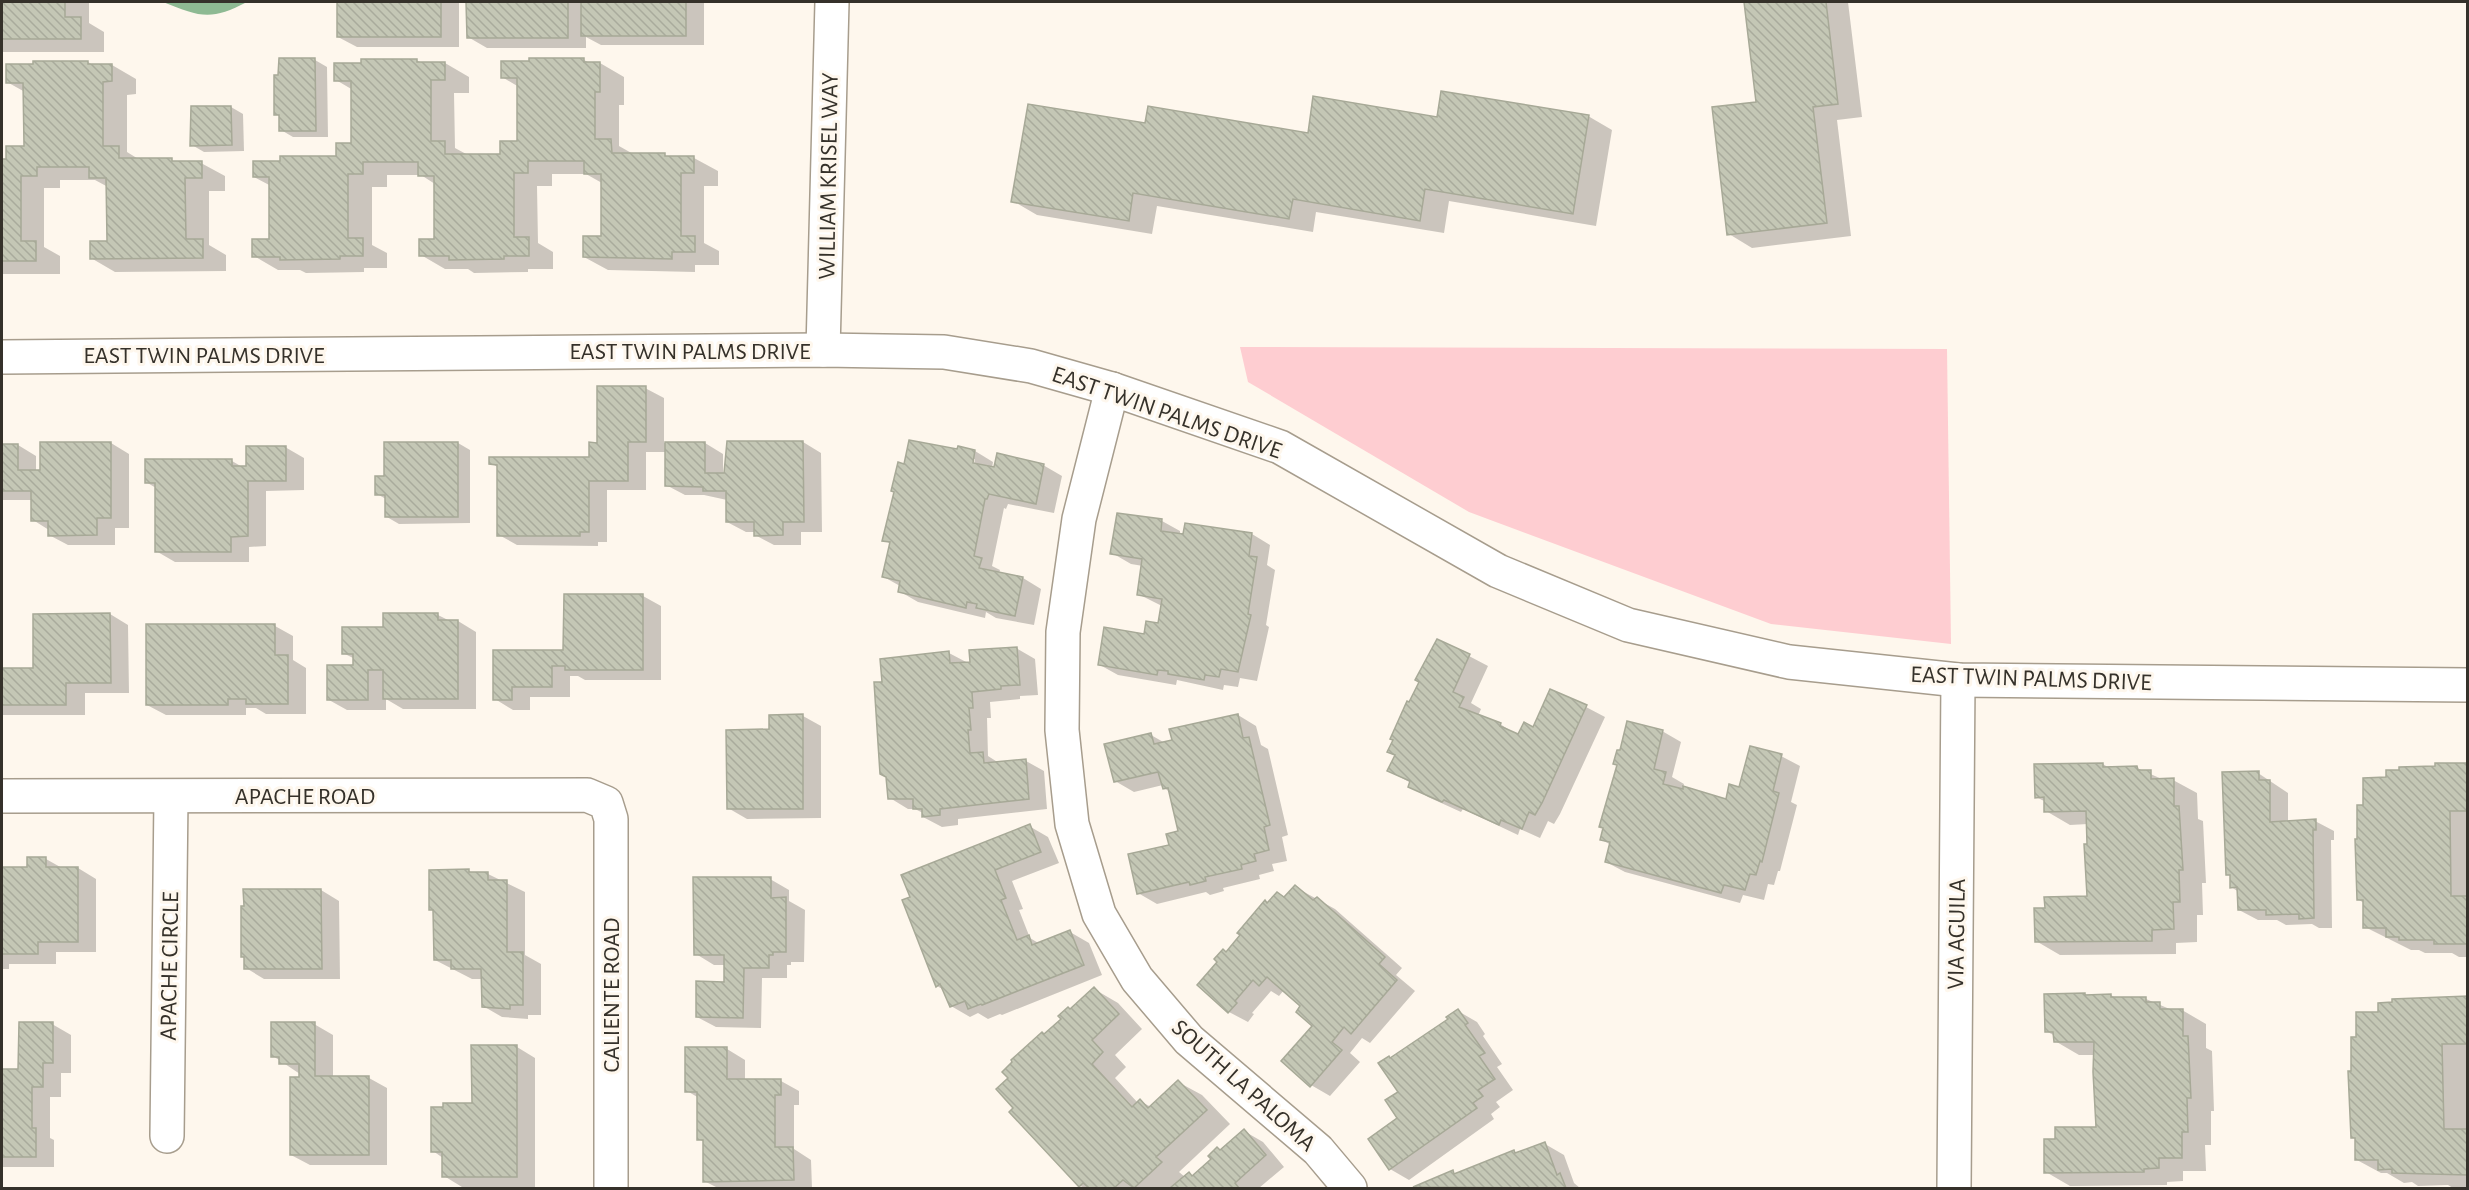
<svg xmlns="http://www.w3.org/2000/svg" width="2469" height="1190" viewBox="0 0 2469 1190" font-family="'Alegreya Sans',sans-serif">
<defs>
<pattern id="building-back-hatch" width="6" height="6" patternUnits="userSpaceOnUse" patternTransform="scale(1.5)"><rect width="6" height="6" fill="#c4c7b5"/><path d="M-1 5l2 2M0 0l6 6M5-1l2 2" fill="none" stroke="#a9ab9c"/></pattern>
</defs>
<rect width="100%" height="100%" fill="#fef7ed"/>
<!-- grass -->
<polygon fill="#fecdd1" points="1240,347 1947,349 1951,644 1771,624 1469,512 1248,382"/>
<!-- water -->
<path fill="#8eba93" d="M163,2h84c-36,19 -47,15 -84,0z"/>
<!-- shadow -->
<g fill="#0003" fill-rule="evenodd">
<polygon points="2,2 89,2 89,23 104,32 104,52 2,52"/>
<polygon points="338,2 459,2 459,47 357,47 338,37"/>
<polygon points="468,2 704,2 704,45 601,45 586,37 586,48 487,48 468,37"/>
<polygon points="1732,2 1848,2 1862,117 1837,120 1851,236 1752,248 1729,234 1758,103 1746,2 1735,3"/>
<polygon points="315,60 327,67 328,137 293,137 281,130 281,117 276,114"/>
<polygon points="416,60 422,63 445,63 469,77 469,93 454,93 455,148 468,155 502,155 519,143 519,87 502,77 584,60 590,63 600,63 624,77 624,105 619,105 619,146 635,155 694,158 718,171 718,186 704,186 704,243 719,251 719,265 695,265 695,272 608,270 584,257 603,237 602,183 586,174 552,174 552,186 537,186 538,243 553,252 553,269 528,269 528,272 474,273 468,269 445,269 421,255 435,240 435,184 421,175 387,175 387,187 372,187 372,245 387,253 387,268 364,268 364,272 306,273 300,270 278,270 254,256 271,240 271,186 254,177 337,158 353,145 353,90 336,80"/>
<polygon points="88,62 93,65 112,65 136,79 136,94 127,95 127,152 140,160 201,163 225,176 225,191 209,191 209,245 226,255 226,271 115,272 91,258 108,242 108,187 95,180 60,180 60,188 44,188 44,247 60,256 60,274 2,274 2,160 8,160 25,148 25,92 7,82"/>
<polygon points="231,107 243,114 244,151 204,152 192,145"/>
<polygon points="1588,116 1612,130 1596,226 1449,201 1444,233 1316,212 1313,232 1157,206 1152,234 1037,215 1013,201 1147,125 1309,135 1438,119"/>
<polygon points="645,388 664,398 664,443 705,443 723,454 723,477 803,442 821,453 822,532 801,532 801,545 774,545 755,535 755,532 746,532 727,522 727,500 704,495 685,495 666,485 666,452 646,452 646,490 607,490 607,542 598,542 598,546 517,545 499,535 499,468 491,463 590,459 599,445"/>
<polygon points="111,443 129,454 129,528 115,528 115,545 68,545 49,535 49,530 33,520 33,500 2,500 2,445 18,445 36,456 36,471 42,471"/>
<polygon points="458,443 470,450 470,523 399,524 387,517 386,499 377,494 386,478"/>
<polygon points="285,447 304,458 304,490 266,491 266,546 249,547 249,562 175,562 156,551 156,488 146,482 232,461 244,468"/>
<path d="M958,451h17l18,11 -1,6 51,-3 19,11 -8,37 -46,-9 -2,5 -2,-1 -12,58 8,4 -1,3 24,5 18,11 -7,36 -38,-7 -10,-6 -1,6 -67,-16 -19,-11 1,-5 -16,-9 7,-33 -7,-4 22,-74zM972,459h3l-2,12z"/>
<polygon points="1162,521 1180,531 1180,535 1184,536 1186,525 1252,534 1270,545 1267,565 1275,570 1266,625 1269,627 1257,681 1240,678 1238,687 1224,685 1223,690 1177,680 1176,685 1118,675 1100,665 1159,625 1162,606 1138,594 1143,566 1131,564 1112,553"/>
<polygon points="643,596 661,606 661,680 585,680 578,676 570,676 570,697 530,697 530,710 513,710 495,699 494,652 565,652"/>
<polygon points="110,614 128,625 129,693 85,693 85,715 2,715 2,669 34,669"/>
<polygon points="384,615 438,615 450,621 458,621 476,632 476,709 403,709 386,699 386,710 347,710 329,700 355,667 355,659 343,653 384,628"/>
<polygon points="275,626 293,636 293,660 306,668 306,714 266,714 256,708 246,708 246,715 166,715 147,705"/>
<polygon points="1016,648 1035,659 1038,695 1020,696 1020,699 990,702 991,718 987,718 988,756 999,763 1026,761 1044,771 1047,809 958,819 958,825 942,827 923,817 923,813 915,809 908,809 890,798 884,683 949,653 968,663"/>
<polygon points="1469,656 1488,666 1471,703 1481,709 1478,716 1500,724 1519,736 1586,707 1605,717 1560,814 1554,824 1548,821 1540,838 1520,829 1518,835 1463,809 1461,812 1428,797 1410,786 1411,783 1389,771 1396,756 1410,704"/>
<polygon points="1238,715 1256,726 1261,745 1268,749 1288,835 1282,837 1287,861 1272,864 1274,871 1259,875 1260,879 1223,888 1224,891 1210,895 1206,892 1157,904 1138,893 1180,832 1170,792 1164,788 1163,785 1134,792 1115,781 1151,735 1165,743"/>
<polygon points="803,716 821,726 821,818 747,819 728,808 771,731"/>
<polygon points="1662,731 1681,742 1672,777 1684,784 1683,788 1727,800 1781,756 1800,766 1791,802 1797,805 1780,871 1778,871 1774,885 1768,884 1764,900 1743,895 1740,903 1625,872 1606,862 1611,845 1602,840"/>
<polygon points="2103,764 2109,768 2137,768 2164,780 2173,780 2197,793 2198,819 2203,821 2206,883 2202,883 2203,915 2197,915 2197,942 2176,943 2176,954 2060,955 2036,941 2046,909 2088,898 2088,824 2070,825 2046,811 2046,802 2036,797"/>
<polygon points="2468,764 2468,957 2459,957 2452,953 2425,953 2419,950 2411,950 2365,927 2364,903 2359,900 2359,840 2365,807 2387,779"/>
<polygon points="2258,773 2288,793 2288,822 2315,821 2334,831 2334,840 2331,840 2332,928 2319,928 2312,924 2286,925 2277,920 2258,920 2239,910 2239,892 2231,887 2231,876 2227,874"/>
<polygon points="1029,826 1048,837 1059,863 1012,881 1023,909 1019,910 1030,938 1040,944 1070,932 1089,943 1102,975 1002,1015 1000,1014 988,1019 978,1013 970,1017 951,1006 944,990 937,986 912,898"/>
<polygon points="46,859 62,868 78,868 96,879 96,952 56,952 56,964 9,964 9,969 2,969 2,869 29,869"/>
<polygon points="469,871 474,874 488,874 525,892 525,955 541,964 541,1015 528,1015 528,1019 502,1017 483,1006 483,979 472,979 435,960 435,912 430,909"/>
<polygon points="770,879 789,890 789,901 805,910 804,962 791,962 791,965 787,965 787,978 762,978 761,1028 716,1027 697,1017 726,983 726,965 714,965 696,954"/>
<polygon points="1295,887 1335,909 1402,968 1396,975 1415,991 1370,1043 1362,1038 1350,1053 1360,1062 1330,1096 1311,1085 1314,1026 1302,1006 1284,990 1279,996 1271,991 1252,1013 1254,1014 1248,1022 1229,1012 1199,985 1269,904 1285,898"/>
<polygon points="321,890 339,901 340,979 264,979 246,968 246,959 242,956"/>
<polygon points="1094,989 1118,1003 1142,1029 1115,1055 1126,1067 1115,1078 1138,1103 1140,1101 1151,1107 1178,1082 1202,1095 1230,1124 1179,1172 1185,1177 1189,1174 1193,1177 1244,1131 1263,1142 1284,1167 1259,1188 1085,1188 1080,1186 1045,1035"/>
<polygon points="2085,994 2089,997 2111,995 2117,999 2146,999 2172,1010 2182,1010 2206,1024 2206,1048 2212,1051 2214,1111 2211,1111 2211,1145 2205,1145 2206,1171 2183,1171 2183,1181 2167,1182 2167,1185 2070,1186 2046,1172 2056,1141 2097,1128 2095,1055 2079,1055 2055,1041 2055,1036 2046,1031"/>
<path d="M2468,998v190h-15l-5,-3 -30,1 -6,-4 -8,1 -17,-10h-6l-24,-13 -1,-21 -3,-2 -1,-64 6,-34 21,-26zM2396,1171l39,3h-36z"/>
<polygon points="1458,1011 1477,1022 1485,1034 1483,1036 1502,1064 1497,1067 1513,1090 1496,1102 1500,1107 1491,1114 1494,1119 1409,1180 1390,1169 1370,1139 1399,1118 1400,1093 1391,1059 1450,1019"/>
<polygon points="52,1024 71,1035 71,1073 61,1073 61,1097 50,1097 50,1138 54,1140 54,1167 2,1167 2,1070 20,1070"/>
<polygon points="314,1024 333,1035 333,1078 369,1078 387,1088 387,1165 310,1165 291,1155 300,1074 273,1056"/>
<polygon points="517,1047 535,1058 535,1187 462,1187 444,1176 443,1158 433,1151 474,1104"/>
<polygon points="727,1049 745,1060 745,1081 781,1081 799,1091 799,1105 794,1105 794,1149 811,1160 812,1188 718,1188 704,1181 704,1142 699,1139 699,1098 687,1091"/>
<polygon points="1545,1144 1564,1155 1574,1183 1580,1188 1414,1188 1453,1172 1457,1175 1514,1152 1518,1154"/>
</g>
<!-- building -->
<g fill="url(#building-back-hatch)" stroke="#a7a997" stroke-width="1.5">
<polygon points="2,2 65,2 65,17 81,17 81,39 2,39"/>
<rect x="337" y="2" width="104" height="35"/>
<polygon points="466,2 568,2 568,38 467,38"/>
<rect x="581" y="2" width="105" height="34"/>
<polygon points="1744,2 1826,2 1838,104 1813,107 1827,223 1727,235 1712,107 1756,102"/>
<polygon points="279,58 315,58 316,131 279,131 279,115 274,115 274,75 278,75"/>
<polygon points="529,58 584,58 584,62 600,62 600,92 595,92 595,139 611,139 612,153 665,153 665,156 694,156 694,173 681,173 681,236 695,236 695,252 672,252 672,259 583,257 583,236 601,236 601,174 584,174 584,161 528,161 528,173 514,173 514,237 529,237 529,256 504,256 504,259 449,260 449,256 419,256 419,239 434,239 434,176 418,176 418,162 363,162 363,174 348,174 348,238 363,238 363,256 340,256 340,259 280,260 280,257 252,257 252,239 269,239 269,177 253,177 253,161 280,161 280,156 336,156 336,143 351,143 351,81 334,81 334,63 361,63 361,59 417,59 417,62 445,62 445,80 431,80 431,141 445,141 445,154 500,154 500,141 517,141 517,78 501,78 501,61 529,61"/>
<polygon points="33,61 88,61 88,64 112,64 112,81 103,82 103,146 119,146 119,158 172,158 172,161 202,161 202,178 185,178 186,239 203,239 203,258 90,259 90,241 107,241 106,178 89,178 89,167 37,167 37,176 21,176 21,241 36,241 36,261 2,261 2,159 6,159 6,146 24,146 23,83 6,83 6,64 33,64"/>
<polygon points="1441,91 1589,115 1573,214 1425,189 1420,221 1293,199 1289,219 1133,193 1129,221 1011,202 1028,104 1145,123 1148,106 1308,133 1313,96 1437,117"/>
<polygon points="191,106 231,106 232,145 190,146"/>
<polygon points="597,386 646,386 646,442 628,442 628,481 589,481 589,532 580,532 580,536 497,536 497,465 489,464 489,457 589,457 589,442 597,443"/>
<polygon points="909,440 957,449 958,446 975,450 973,463 994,467 997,453 1044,464 1036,504 989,494 987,499 985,499 974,556 982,558 979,568 1023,577 1015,616 976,608 977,604 967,602 966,608 898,592 900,581 882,577 890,542 882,541 894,492 891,491 898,462 904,464"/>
<polygon points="727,441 803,441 804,522 783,522 783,535 754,536 754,522 726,522 726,491 703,491 703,487 665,486 665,442 705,442 705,473 724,473"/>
<polygon points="40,442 111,442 111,518 97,518 97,535 48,536 48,521 31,521 31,491 2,491 2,444 18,444 18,470 40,470"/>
<polygon points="384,442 458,442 458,517 385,517 385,495 375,495 375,476 384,476"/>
<polygon points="246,446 286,446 286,481 248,481 248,536 231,537 231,552 155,552 155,483 145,483 145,459 232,459 232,466 246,466"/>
<polygon points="1117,513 1162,519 1161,531 1183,534 1185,523 1252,533 1249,556 1257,557 1248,614 1251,615 1238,672 1221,669 1219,677 1205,675 1204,680 1168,674 1168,671 1158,670 1157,675 1098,665 1104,627 1144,634 1146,621 1158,623 1162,599 1137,595 1142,559 1110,554"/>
<polygon points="564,594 643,594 643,670 565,670 565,666 552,666 552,687 512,687 512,700 493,700 493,650 563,650"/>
<polygon points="110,613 111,683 66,683 66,705 2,705 2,668 33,668 33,614"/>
<polygon points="383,613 438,613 438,620 458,620 458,699 383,699 383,670 368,670 368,700 327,700 327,665 353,665 353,654 342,654 342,627 383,627"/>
<polygon points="146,624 275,624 275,655 288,655 288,704 246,704 246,699 228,699 228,705 146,705"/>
<polygon points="1437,639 1470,654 1453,692 1464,697 1459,707 1501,723 1500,726 1518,734 1524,722 1533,727 1550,689 1587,705 1542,803 1535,815 1529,812 1522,829 1501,820 1499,825 1444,800 1442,802 1408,787 1410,781 1387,771 1395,755 1387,752 1393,740 1390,739 1407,701 1409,702 1419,682 1415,680"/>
<polygon points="1017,647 1020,685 1001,686 1001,689 972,692 973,708 969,708 971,730 968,730 970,753 983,752 984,763 1026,759 1029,799 940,809 940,815 922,817 922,809 913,809 913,799 888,799 886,777 880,774 874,682 882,682 880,659 949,651 950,663 970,662 969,650"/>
<polygon points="803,714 803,809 727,809 726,730 769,729 769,715"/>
<polygon points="1238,714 1243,738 1249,737 1270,825 1264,827 1269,850 1254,854 1256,861 1241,865 1242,869 1205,877 1206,881 1190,885 1189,882 1137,894 1128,854 1169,845 1166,834 1178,831 1168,788 1163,789 1158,772 1114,782 1104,744 1151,733 1154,744 1172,740 1169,729"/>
<polygon points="1627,721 1663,730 1654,769 1666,772 1663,784 1683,789 1683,786 1726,799 1729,784 1739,787 1750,746 1782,754 1773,791 1779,793 1762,862 1760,861 1756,875 1750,874 1745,890 1724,885 1721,893 1605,862 1610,842 1600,840 1603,828 1599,827 1617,765 1613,764 1617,750 1620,750"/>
<polygon points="2103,763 2103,767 2137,766 2138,770 2151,770 2151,779 2174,778 2174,806 2179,806 2183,870 2179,870 2180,902 2173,902 2174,929 2152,930 2152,941 2035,942 2034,908 2045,908 2044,897 2087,896 2084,844 2087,844 2086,811 2044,812 2044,797 2035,798 2034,764"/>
<polygon points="2435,763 2468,763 2468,811 2450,811 2451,896 2468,896 2468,944 2434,944 2434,940 2399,940 2399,937 2386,937 2386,928 2363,928 2363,900 2357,900 2355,839 2357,839 2357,805 2363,805 2363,778 2386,777 2386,770 2399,770 2399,767 2435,766"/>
<polygon points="2259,771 2259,780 2270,780 2270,822 2316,819 2316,830 2313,830 2314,918 2299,919 2299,914 2266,915 2266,910 2238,910 2237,887 2230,888 2230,875 2226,875 2222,772"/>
<polygon points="1030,824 1041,852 995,870 1006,898 1001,900 1017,940 1029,935 1032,945 1070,930 1084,965 982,1005 981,1004 968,1009 965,1001 950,1007 940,984 936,987 902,900 910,897 901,875"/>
<polygon points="27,857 46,857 46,867 78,867 78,942 38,942 38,954 2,954 2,867 27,867"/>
<polygon points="469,869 469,872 488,872 488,880 507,880 507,952 523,952 523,1005 510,1005 510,1009 482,1007 481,969 451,969 451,960 434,960 433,910 429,910 429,870"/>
<polygon points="693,877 771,877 771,898 786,897 786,952 773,952 773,955 769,955 769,968 744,968 743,1018 696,1017 696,981 724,982 724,955 694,955"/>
<polygon points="1295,885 1313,900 1317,897 1385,957 1379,964 1397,980 1351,1034 1344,1027 1332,1042 1342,1050 1310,1087 1281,1061 1312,1026 1296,1012 1300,1006 1267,977 1259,986 1253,980 1235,1001 1237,1003 1228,1013 1197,985 1217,962 1214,959 1223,949 1226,952 1240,935 1237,933 1265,900 1267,903 1277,892 1284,897"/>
<polygon points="243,889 321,889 322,969 244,969 244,957 241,957 241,906 244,906"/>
<polygon points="1094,987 1119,1014 1092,1040 1103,1052 1092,1064 1132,1107 1140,1099 1148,1108 1178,1080 1207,1110 1156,1157 1162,1162 1134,1188 1123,1180 1114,1188 1089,1188 1083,1183 1079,1187 1009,1112 1013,1108 996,1089 1008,1078 1002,1072 1012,1062 1011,1060 1042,1032 1044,1034 1061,1019 1058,1016 1068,1007 1070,1009"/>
<polygon points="2085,993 2085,995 2111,994 2111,997 2146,997 2146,1002 2160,1002 2160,1009 2183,1009 2183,1036 2188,1036 2191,1098 2187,1098 2188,1132 2182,1132 2182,1158 2159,1158 2159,1168 2144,1169 2144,1172 2044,1173 2044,1139 2055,1139 2055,1127 2096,1127 2093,1072 2094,1042 2054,1042 2053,1032 2045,1032 2044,994"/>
<polygon points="2468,996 2468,1044 2442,1044 2444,1129 2468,1129 2468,1175 2392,1173 2392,1169 2378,1170 2378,1160 2355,1160 2355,1138 2351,1138 2348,1071 2351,1071 2351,1037 2356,1037 2356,1012 2378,1012 2378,1003 2392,1002 2392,999"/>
<polygon points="1458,1009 1468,1023 1465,1025 1485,1053 1479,1056 1495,1079 1478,1090 1483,1096 1473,1103 1477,1108 1389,1170 1368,1139 1397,1118 1385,1100 1398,1092 1378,1063 1389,1056 1390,1058 1448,1019 1446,1017"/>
<polygon points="19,1022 53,1022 53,1063 43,1063 43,1087 32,1087 32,1128 36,1128 36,1157 2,1157 2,1069 18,1069"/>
<polygon points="271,1022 315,1022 315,1076 369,1076 369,1155 290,1155 290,1077 299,1077 299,1064 279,1064 279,1057 271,1057"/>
<polygon points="471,1045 517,1045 517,1177 442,1177 442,1152 431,1152 431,1107 443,1107 443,1103 472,1103"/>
<polygon points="685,1047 727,1047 727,1079 781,1079 781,1095 775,1095 775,1147 793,1147 794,1180 703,1182 703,1140 697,1140 697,1092 685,1092"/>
<polygon points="1244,1129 1266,1155 1235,1183 1239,1188 1170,1188 1189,1172 1192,1176 1211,1159 1208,1156 1217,1147 1220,1150"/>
<polygon points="1545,1142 1557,1175 1560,1173 1566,1188 1413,1187 1453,1170 1454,1174 1514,1150 1515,1153"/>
</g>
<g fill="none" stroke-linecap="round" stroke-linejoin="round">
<defs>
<g id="street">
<polyline points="823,350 832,2"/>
<polyline points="2,357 823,350 944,352 1031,366 1112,389 1280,447 1498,571 1628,625 1789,662 1958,680 2468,685"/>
<polyline points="1112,389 1079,519 1063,632 1062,730 1072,824 1099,914 1137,979 1189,1040 1318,1150 1350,1188"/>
<polyline points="2,796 587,795 606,803 611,819 611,1188"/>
<polyline points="167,1136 171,797"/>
<polyline points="1954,1188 1958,680"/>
</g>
</defs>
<!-- street casing -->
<use href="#street" stroke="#a79d8d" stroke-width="36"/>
<!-- street -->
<use href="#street" stroke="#fff" stroke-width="33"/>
</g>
<g text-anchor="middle" stroke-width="6" stroke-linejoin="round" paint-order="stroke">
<!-- street labels -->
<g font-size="24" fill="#35312a" stroke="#fef7ed">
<text transform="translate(828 176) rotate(-89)" y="8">WILLIAM KRISEL WAY</text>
<text x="690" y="359">EAST TWIN PALMS DRIVE</text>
<text x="204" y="363">EAST TWIN PALMS DRIVE</text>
<text transform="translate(1167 412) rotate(19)" y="8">EAST TWIN PALMS DRIVE</text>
<text transform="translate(2031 678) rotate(2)" y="8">EAST TWIN PALMS DRIVE</text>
<text x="305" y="804">APACHE ROAD</text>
<text transform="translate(1956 934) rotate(-89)" y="8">VIA AGUILA</text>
<text transform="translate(169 966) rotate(-89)" y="8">APACHE CIRCLE</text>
<text transform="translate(611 995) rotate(-90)" y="8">CALIENTE ROAD</text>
<text transform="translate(1244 1085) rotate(42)" y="8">SOUTH LA PALOMA</text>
</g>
</g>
<!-- border -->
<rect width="2469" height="1190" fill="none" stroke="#35312a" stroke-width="6"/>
</svg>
